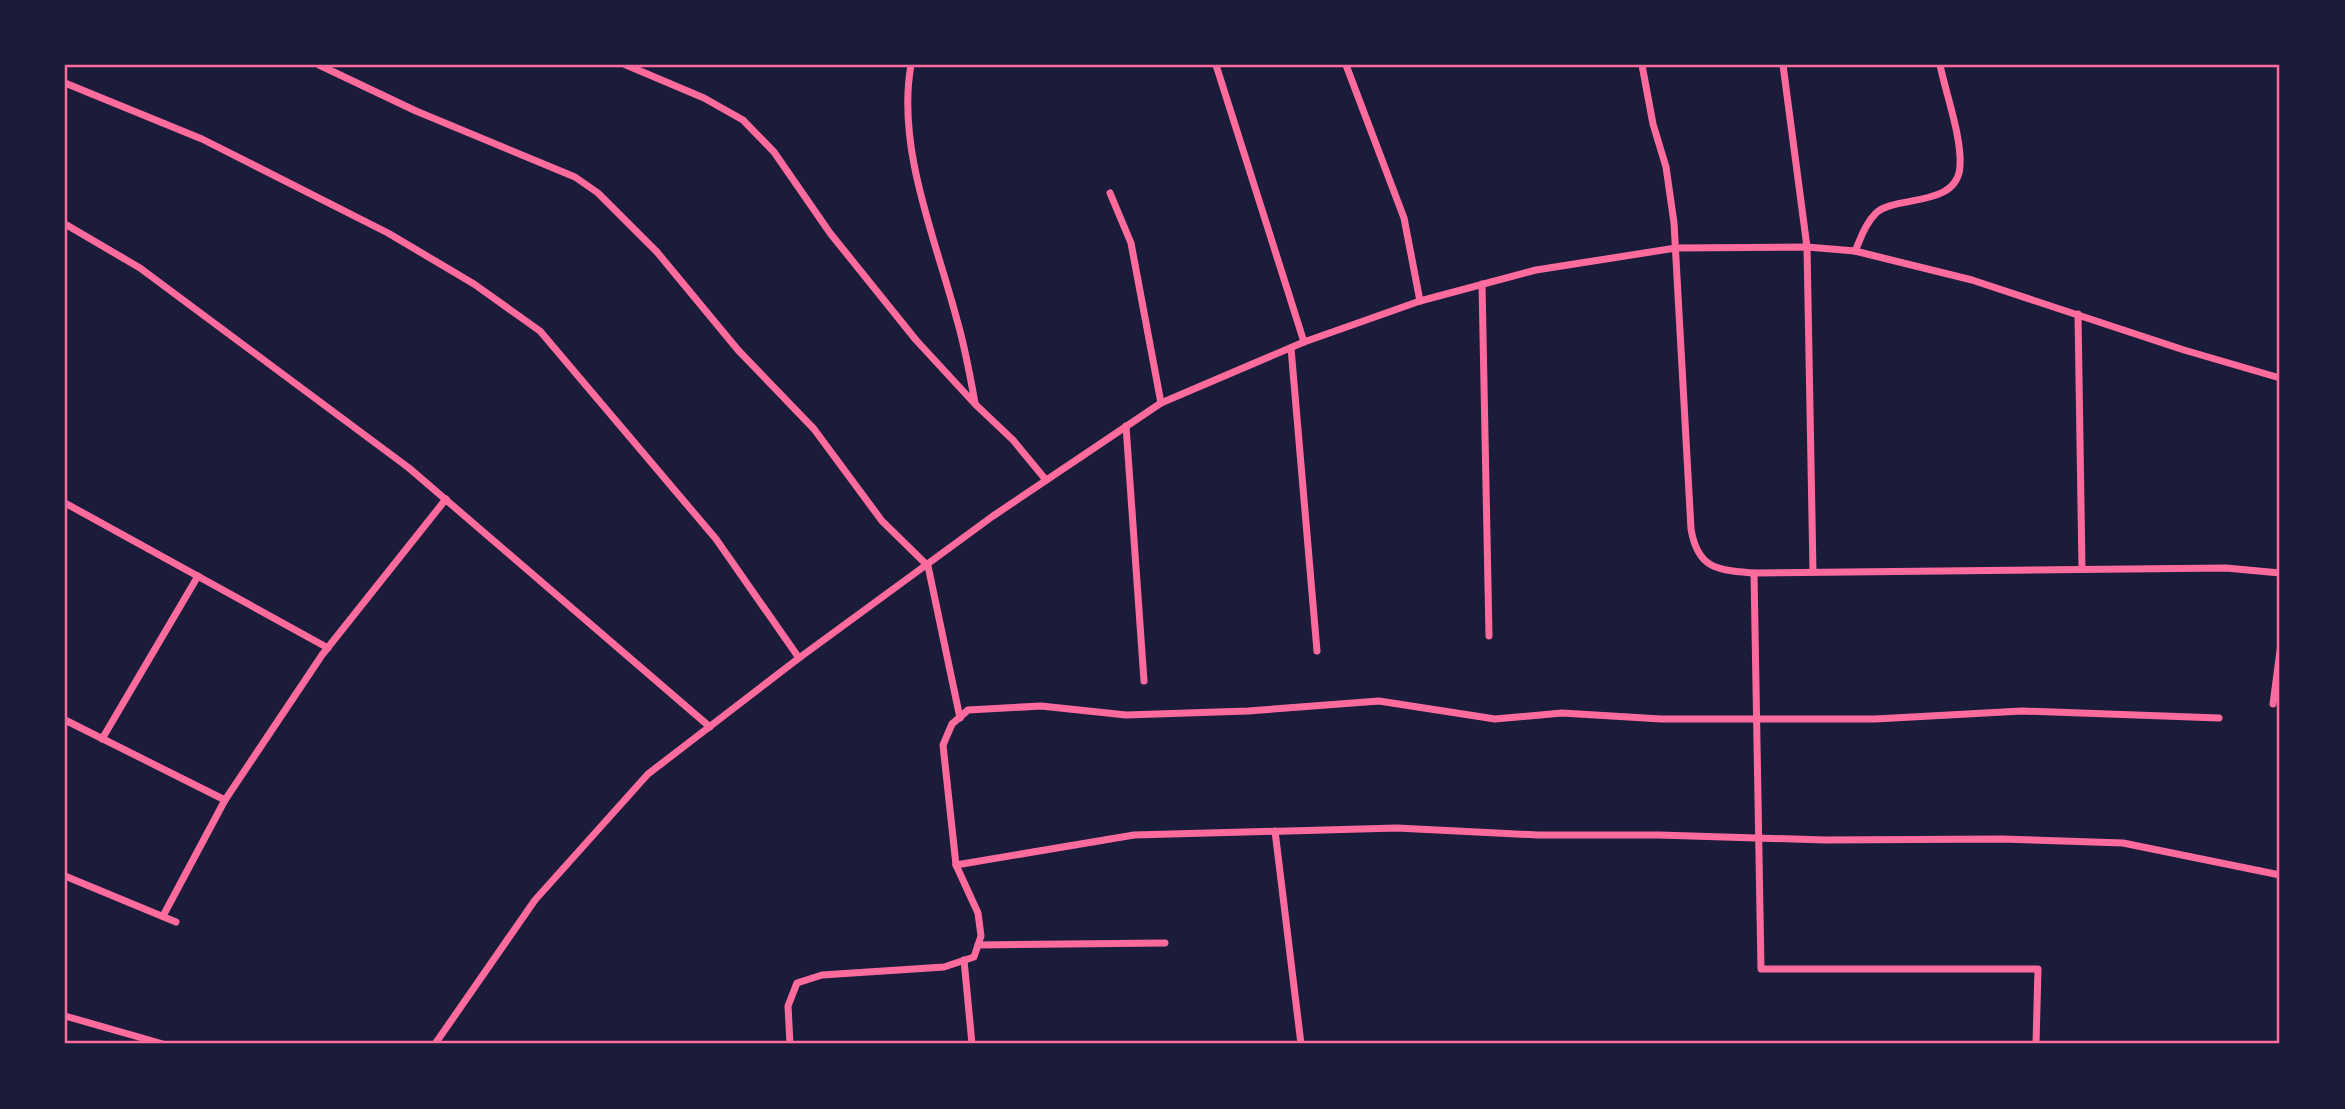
<svg xmlns="http://www.w3.org/2000/svg" width="2345" height="1109" viewBox="0 0 2345 1109" font-family="'IBM Plex Sans',sans-serif">
<rect width="100%" height="100%" fill="#1b1b3a"/>
<g fill="none" stroke-linecap="round" stroke-linejoin="round">
<!-- minor -->
<g stroke="#ff6b9d" stroke-width="7">
<polyline points="319,65 416,111 575,177 598,193 657,252 738,350 814,429 882,521 928,566 960,718"/>
<polyline points="626,65 704,98 743,120 774,152 830,233 916,340 975,404 1013,440 1046,480"/>
<path d="M911,65c-15,83 25,175 46,255 8,27 13,55 18,83"/>
<polyline points="1216,65 1304,342"/>
<polyline points="1346,65 1404,218 1420,301"/>
<path d="M1642,65l11,59 13,43 8,56 17,306c7,41 27,41 63,44l472,-5 54,5"/>
<polyline points="1783,65 1807,247 1813,572"/>
<polyline points="65,83 202,139 388,233 474,284 540,331 716,539 799,658"/>
<polyline points="1110,193 1131,243 1161,403"/>
<polyline points="65,224 140,268 409,468 710,727"/>
<path d="M1855,251c6,-13 10,-27 21,-38 19,-18 82,-5 84,-47 2,-28 -14,-72 -20,-101"/>
<polyline points="1482,284 1489,636"/>
<polyline points="2078,314 2082,569"/>
<polyline points="1291,348 1317,651"/>
<polyline points="1126,426 1144,681"/>
<polyline points="65,503 328,648"/>
<polyline points="1754,573 1761,969 2038,969 2036,1044"/>
<polyline points="2273,704 2280,651"/>
<polyline points="65,720 225,800 322,655 446,499"/>
<polyline points="102,739 198,576"/>
<polyline points="1275,831 1301,1044"/>
<polyline points="956,865 1134,835 1397,828 1538,835 1659,835 1825,840 2002,839 2123,843 2280,875"/>
<polyline points="65,876 176,922"/>
<polyline points="163,916 225,800"/>
<polyline points="978,945 1165,943"/>
<polyline points="964,960 972,1044"/>
<polyline points="65,1016 163,1044"/>
<polyline points="435,1044 535,900 648,774 799,658 993,516 1161,403 1304,342 1420,301 1536,270 1676,248 1807,247 1855,251 1972,280 2184,350 2280,378"/>
<polyline points="790,1044 788,1006 797,983 822,975 944,967 974,957 981,936 978,913 956,865 943,745 952,724 968,710 1041,706 1126,715 1248,711 1379,701 1495,719 1562,713 1661,719 1875,719 2022,711 2219,718"/>
</g>
</g>
<!-- border -->
<rect width="2345" height="1109" fill="none" stroke="#1b1b3a" stroke-width="133"/>
<rect x="66" y="66" width="2212" height="976" fill="none" stroke="#ff6b9d" stroke-width="2.5"/>
</svg>
